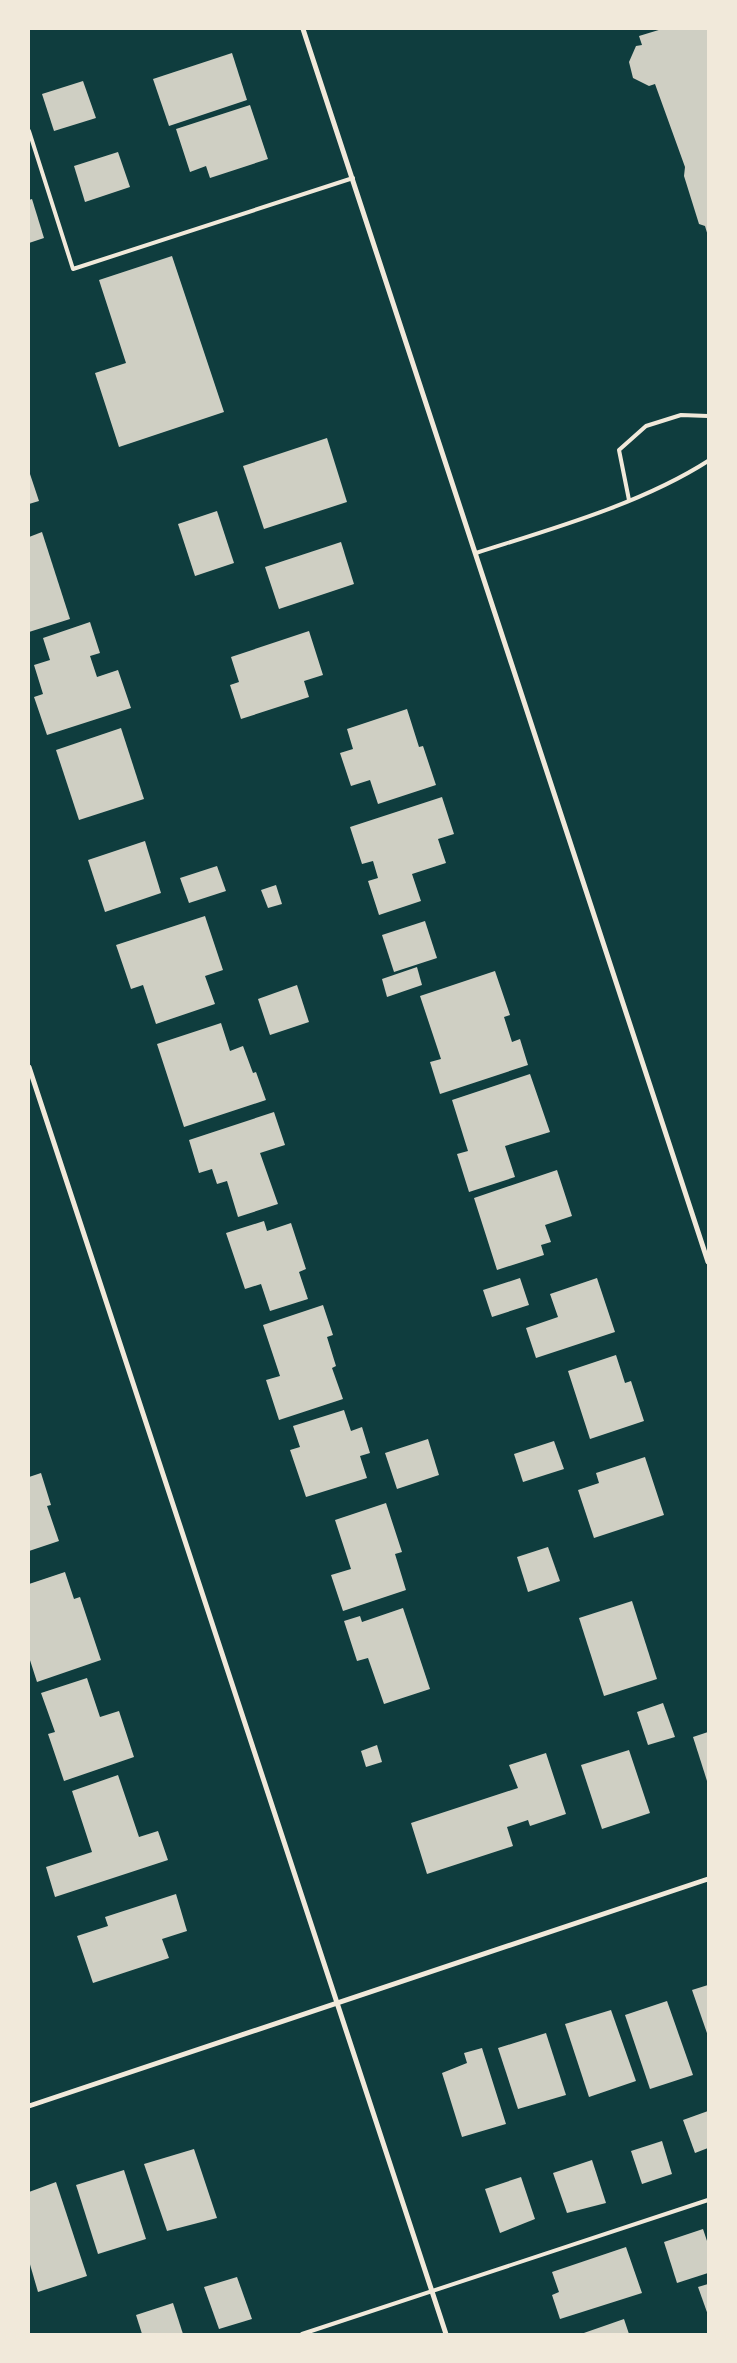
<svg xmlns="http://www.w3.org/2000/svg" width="737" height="2363" viewBox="0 0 737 2363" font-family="'Source Sans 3',sans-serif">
<rect width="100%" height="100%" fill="#0f3d3e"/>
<!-- building -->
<g fill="#cfcfc3">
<polygon points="662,29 708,29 708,236 705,226 699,224 684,176 685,167 655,84 649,86 633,78 629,62 636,46 642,45 639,36"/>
<polygon points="232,53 247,100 169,126 153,79"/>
<polygon points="83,81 96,118 54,131 42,94"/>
<polygon points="250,105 268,159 210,178 206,166 190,172 176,129"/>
<polygon points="118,152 130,187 85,202 74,166"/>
<polygon points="32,199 44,238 29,243 29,200"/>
<polygon points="172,256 224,412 119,447 95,373 126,363 99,280"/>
<polygon points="327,438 347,502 264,529 243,466"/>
<polygon points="29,471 39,501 29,504"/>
<polygon points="217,511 234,563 195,576 178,524"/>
<polygon points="42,532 70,619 29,632 29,537"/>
<polygon points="341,542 354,584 279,609 265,567"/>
<polygon points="90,622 100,653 90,656 97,677 118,670 131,708 47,735 34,697 43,694 34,665 50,660 43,638"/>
<polygon points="309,631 323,675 304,681 309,697 241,719 230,685 239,682 231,657"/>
<polygon points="407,709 419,747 423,746 436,785 378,804 370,780 351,786 340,753 353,749 347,729"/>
<polygon points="121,728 144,799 79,820 56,750"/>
<polygon points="442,797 454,834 438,839 446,863 412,874 421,901 379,915 368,881 378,878 373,861 362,864 350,827"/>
<polygon points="145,841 161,893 105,912 88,860"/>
<polygon points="217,866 226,891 189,903 180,878"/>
<polygon points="276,885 282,904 268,908 261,890"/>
<polygon points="205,916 223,970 205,976 215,1004 156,1024 143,985 131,989 116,945"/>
<polygon points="425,921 437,958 394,972 382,935"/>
<polygon points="417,967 422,985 387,997 382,979"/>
<polygon points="495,971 510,1015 504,1017 512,1042 520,1039 528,1065 440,1094 430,1062 441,1059 420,996"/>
<polygon points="297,985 309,1022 270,1035 258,999"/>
<polygon points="221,1023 230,1051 243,1046 253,1073 256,1072 266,1100 184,1127 157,1044"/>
<polygon points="530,1074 550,1132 505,1146 515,1177 469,1192 457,1154 468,1151 452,1100"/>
<polygon points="274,1112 285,1145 260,1153 278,1204 238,1217 227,1181 217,1184 212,1169 199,1173 189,1140"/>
<polygon points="557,1170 572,1216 545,1225 551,1242 541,1245 544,1255 497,1270 474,1198"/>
<polygon points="264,1221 267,1231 291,1223 306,1269 299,1272 308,1299 270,1311 261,1284 245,1289 226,1233"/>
<polygon points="520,1278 529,1305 492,1317 483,1290"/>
<polygon points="597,1278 615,1332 536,1358 526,1328 558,1317 550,1294"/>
<polygon points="323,1305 333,1335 327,1337 336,1366 332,1368 343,1399 279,1420 266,1380 280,1376 263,1325"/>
<polygon points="616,1355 625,1383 631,1381 644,1421 590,1439 568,1371"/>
<polygon points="344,1410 351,1431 362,1427 370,1453 360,1456 367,1478 306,1497 290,1450 300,1447 293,1426"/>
<polygon points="428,1439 439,1475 397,1489 385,1453"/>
<polygon points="554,1441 564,1469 523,1482 514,1454"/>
<polygon points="645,1457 664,1515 594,1538 578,1490 599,1483 596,1473"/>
<polygon points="41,1473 51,1505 47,1506 59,1541 29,1551 29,1477"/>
<polygon points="386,1503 402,1552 395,1554 406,1590 343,1611 331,1575 351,1569 335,1520"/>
<polygon points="548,1547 560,1581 528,1592 517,1557"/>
<polygon points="65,1572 74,1599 80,1597 101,1660 37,1682 29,1657 29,1584"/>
<polygon points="632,1601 657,1679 604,1696 579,1618"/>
<polygon points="403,1608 430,1689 384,1704 368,1658 357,1661 344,1621 360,1616 362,1622"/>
<polygon points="87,1678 100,1717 119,1711 134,1757 64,1781 48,1734 55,1732 41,1693"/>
<polygon points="663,1703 675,1737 648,1745 637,1712"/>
<polygon points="708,1732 708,1784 693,1737"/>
<polygon points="377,1745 382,1762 366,1767 361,1751"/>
<polygon points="629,1750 650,1813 602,1829 581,1765"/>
<polygon points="546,1753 566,1814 530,1826 528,1820 507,1827 513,1846 427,1874 411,1823 518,1788 509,1765"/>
<polygon points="118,1775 139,1837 158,1831 168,1860 55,1897 46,1867 92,1852 72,1791"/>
<polygon points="176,1894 187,1931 162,1939 169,1958 93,1983 77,1936 108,1926 105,1917"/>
<polygon points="708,1985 708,2036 692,1990"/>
<polygon points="667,2001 693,2075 650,2089 625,2015"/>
<polygon points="611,2010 636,2081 589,2097 565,2024"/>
<polygon points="546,2033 566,2095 518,2109 498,2048"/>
<polygon points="482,2048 506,2124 462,2137 442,2073 467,2063 464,2053"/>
<polygon points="708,2111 708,2148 695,2153 683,2120"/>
<polygon points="662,2141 672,2174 642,2184 631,2151"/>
<polygon points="194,2149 217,2218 167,2231 144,2164"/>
<polygon points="592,2160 606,2203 567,2213 553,2173"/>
<polygon points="124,2170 146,2239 98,2254 76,2185"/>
<polygon points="521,2177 535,2219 500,2233 485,2189"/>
<polygon points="56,2182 87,2276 38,2292 29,2261 29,2192"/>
<polygon points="703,2229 708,2244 708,2273 677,2283 664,2242"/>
<polygon points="626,2247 642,2293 560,2319 552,2295 559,2292 552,2272"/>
<polygon points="237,2277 252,2319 219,2329 204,2287"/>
<polygon points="708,2284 708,2315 698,2287"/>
<polygon points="173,2303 183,2334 142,2334 136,2315"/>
<polygon points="624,2319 629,2334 581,2334"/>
</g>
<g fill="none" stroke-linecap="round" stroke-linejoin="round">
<!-- service -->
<g stroke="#f1e9da" stroke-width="4">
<polyline points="29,131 73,269 353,178"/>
<polyline points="629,500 619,450 646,426 681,415 708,416"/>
<path d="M476,553c75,-24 165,-49 232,-92"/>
<polyline points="302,2334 708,2200"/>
</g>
<!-- minor -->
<g stroke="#f1e9da" stroke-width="5">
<polyline points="303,29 708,1262"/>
<polyline points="29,1067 446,2334"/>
<polyline points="29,2106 708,1879"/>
</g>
</g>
<!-- border -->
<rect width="737" height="2363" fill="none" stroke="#f1e9da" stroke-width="60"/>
</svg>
